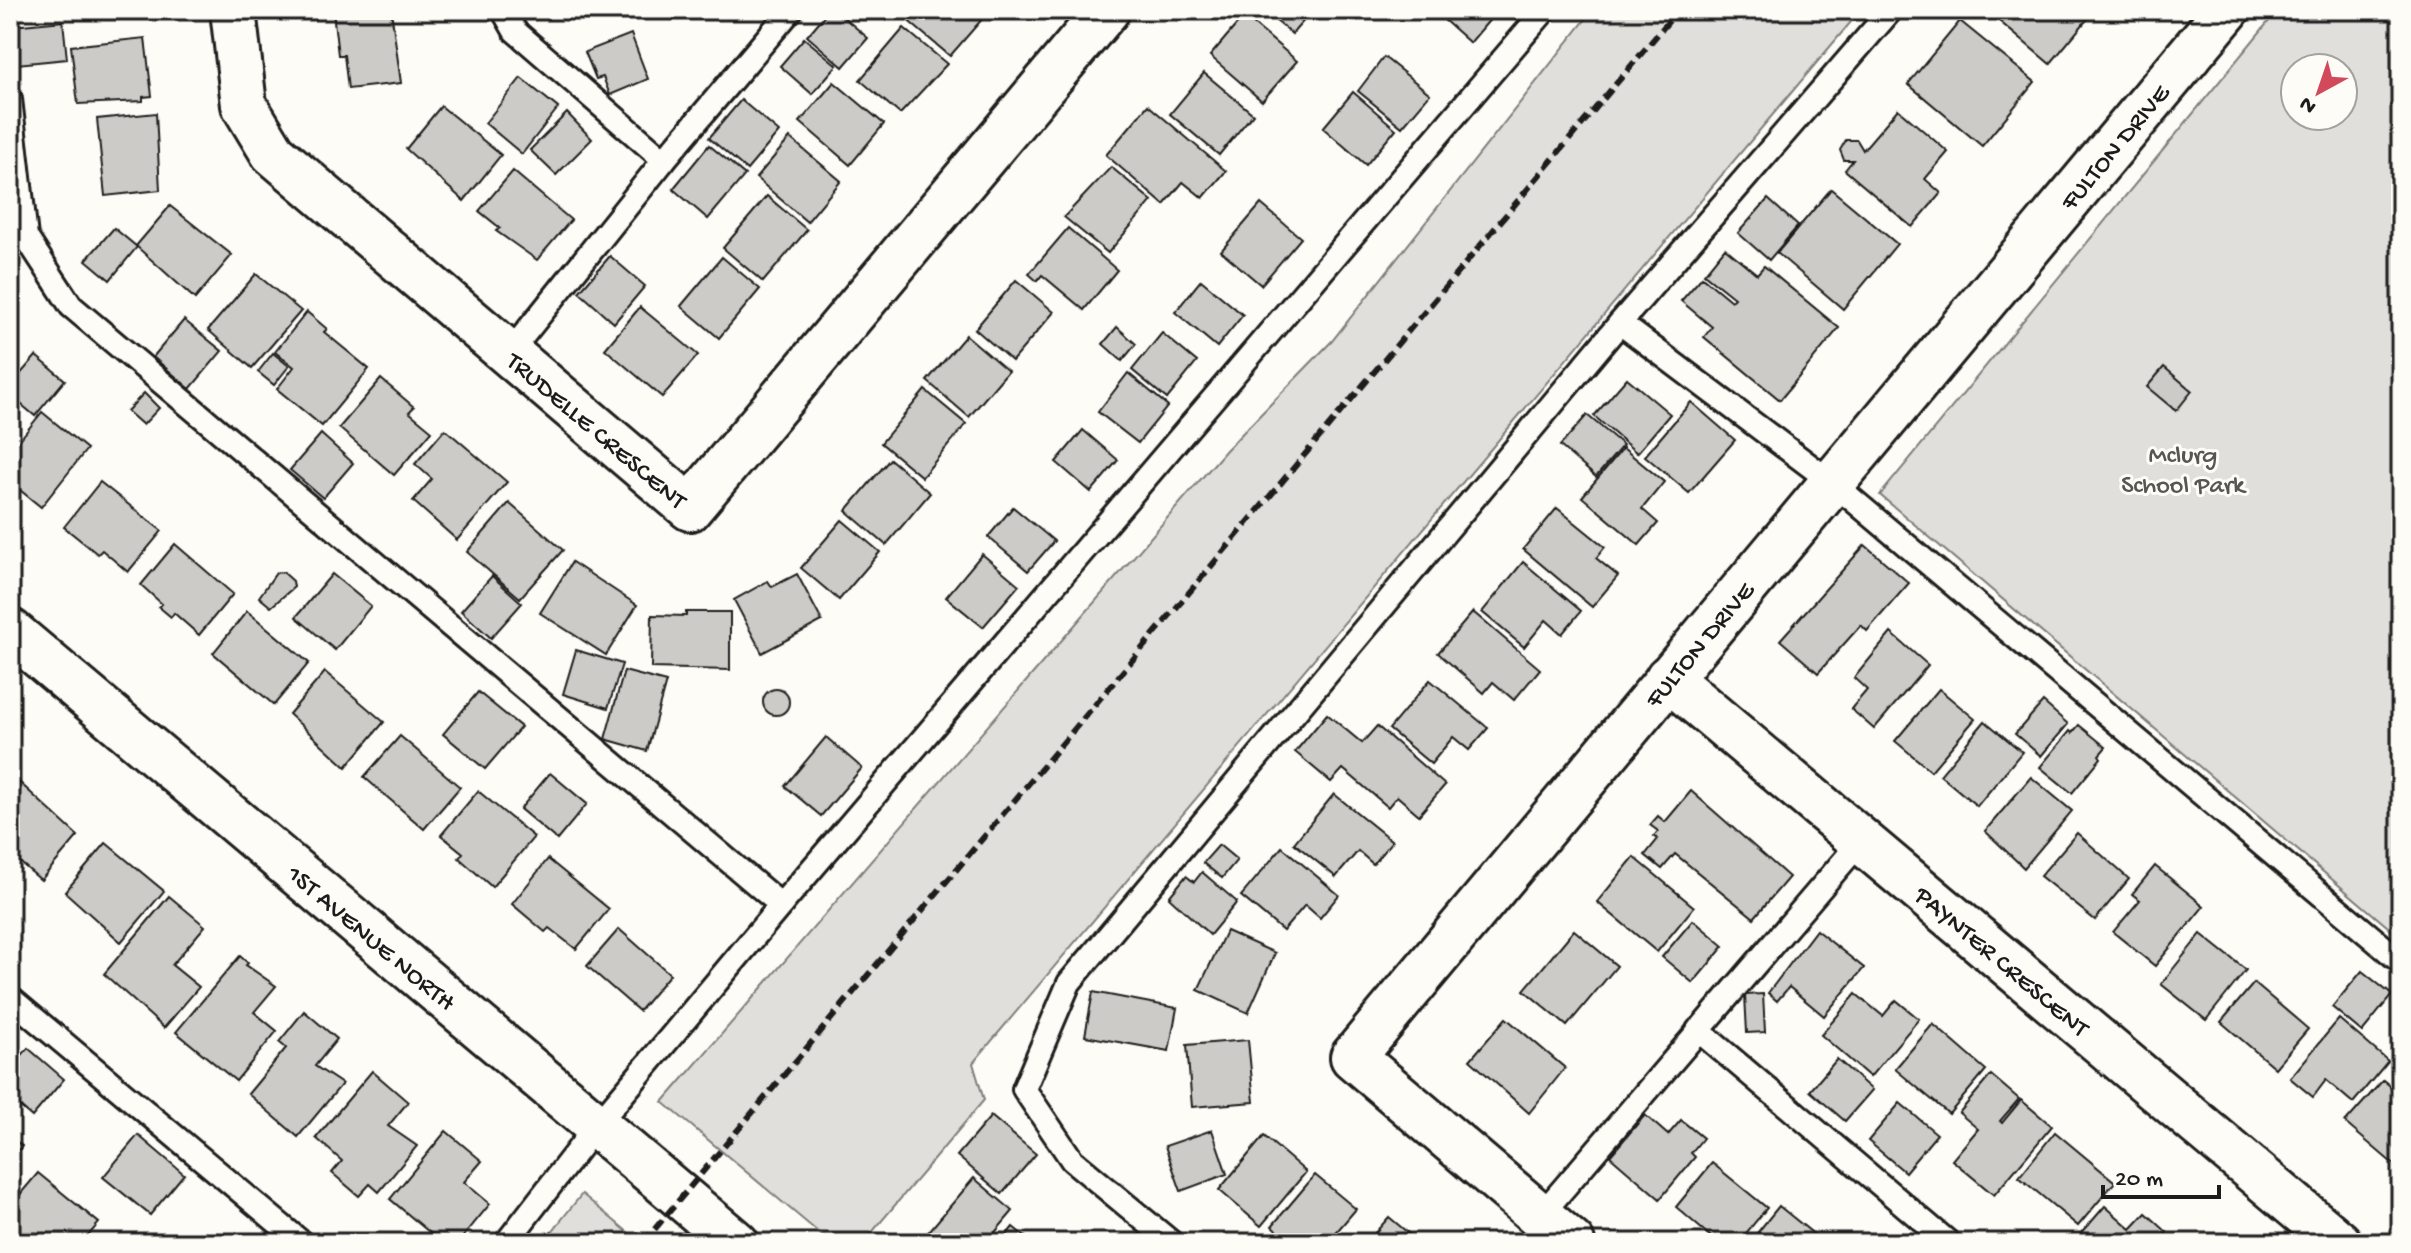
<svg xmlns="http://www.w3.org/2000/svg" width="2411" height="1253" viewBox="0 0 2411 1253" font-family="'Gochi Hand',sans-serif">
<rect width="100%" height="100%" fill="#fdfcf7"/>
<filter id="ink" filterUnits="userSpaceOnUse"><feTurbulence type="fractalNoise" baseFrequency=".0125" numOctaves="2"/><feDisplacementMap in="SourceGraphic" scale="16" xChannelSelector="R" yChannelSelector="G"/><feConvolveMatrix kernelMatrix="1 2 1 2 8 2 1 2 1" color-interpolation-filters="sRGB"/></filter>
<g filter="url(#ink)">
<!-- green -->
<g fill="#e0dfdb" stroke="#7e7e7c" stroke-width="2" fill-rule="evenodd">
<polygon points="1593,10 1861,10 973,1063 984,1100 863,1243 831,1243 663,1102 1226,450 1332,341"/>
<path d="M2278,10h114l9,7v921l-521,-443zM2295,68h48v48h-48z"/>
<polygon points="582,1194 641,1243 543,1243"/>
</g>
<!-- building -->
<g fill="#cccbc8" stroke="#1c1c1c" stroke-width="2">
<polygon points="391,10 401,83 348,89 344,55 338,55 333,12"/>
<polygon points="829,10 835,10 868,38 843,67 807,36"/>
<polygon points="902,10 990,10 950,56 899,13"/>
<polygon points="1263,10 1313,10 1292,34"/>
<polygon points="1484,10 1492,17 1470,43 1434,11"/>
<polygon points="1986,10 2095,10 2050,64"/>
<polygon points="1244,16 1297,61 1262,101 1210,56"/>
<polygon points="63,21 67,59 17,64 12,26"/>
<polygon points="1960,21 2035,82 1982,146 1908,84"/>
<polygon points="904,28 947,64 900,114 860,80"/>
<polygon points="631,34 648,79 610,95 603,77 596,79 585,52"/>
<polygon points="145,38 152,96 143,97 143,101 78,104 71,46"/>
<polygon points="804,38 837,65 812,94 780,66"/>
<polygon points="1384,57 1430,94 1402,127 1358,91"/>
<polygon points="1204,73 1253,114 1219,155 1170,114"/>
<polygon points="521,78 558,108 522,154 485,123"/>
<polygon points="834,82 884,124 850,165 800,122"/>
<polygon points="1353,92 1396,129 1366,165 1323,128"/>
<polygon points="741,100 779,132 747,170 709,138"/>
<polygon points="1148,105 1226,171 1203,198 1183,182 1164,205 1106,155"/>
<polygon points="441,106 501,155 464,201 406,149"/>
<polygon points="1898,109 1948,152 1925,179 1941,193 1912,227 1845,170 1853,160 1844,160 1840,150 1846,140 1857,140 1863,150"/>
<polygon points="156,113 160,190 105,196 97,119"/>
<polygon points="567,113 592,139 556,175 530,150"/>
<polygon points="790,138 841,181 807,222 756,178"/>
<polygon points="709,145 745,175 708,219 673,189"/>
<polygon points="1111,167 1152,201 1108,253 1064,217"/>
<polygon points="513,171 571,220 537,260 496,231 500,228 479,211"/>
<polygon points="1831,189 1897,244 1843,309 1777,253"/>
<polygon points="767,196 807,230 763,282 723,248"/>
<polygon points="1768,199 1798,226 1769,260 1738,233"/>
<polygon points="1261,204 1301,238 1261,285 1221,251"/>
<polygon points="170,206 232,255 195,299 136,246"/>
<polygon points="114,228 137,247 110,280 86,260"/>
<polygon points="1068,228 1117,270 1084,310 1042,275 1037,281 1029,274"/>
<polygon points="1725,248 1757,274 1764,266 1839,328 1780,400 1704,337 1712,327 1681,301 1702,277 1731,301 1734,298 1704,274"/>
<polygon points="610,256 645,286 614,323 579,292"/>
<polygon points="722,257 760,289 719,338 681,306"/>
<polygon points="256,274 301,311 252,368 208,330"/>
<polygon points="1016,280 1054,312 1012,361 975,329"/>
<polygon points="1201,280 1243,315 1217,347 1175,312"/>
<polygon points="640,307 698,355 662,397 605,349"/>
<polygon points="307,312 327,329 324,332 369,369 322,426 277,389 294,367 275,352"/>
<polygon points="184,320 222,351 190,389 153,357"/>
<polygon points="1117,327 1136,344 1122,361 1103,344"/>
<polygon points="1162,333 1197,362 1167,399 1132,370"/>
<polygon points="966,335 1008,371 969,417 927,381"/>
<polygon points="273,353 289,366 274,385 258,372"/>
<polygon points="36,356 65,380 35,416 10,395 10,386"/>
<polygon points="2164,367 2192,391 2176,411 2147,387"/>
<polygon points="1128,373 1168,406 1138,443 1098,412"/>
<polygon points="1627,378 1670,414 1637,453 1594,416"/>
<polygon points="381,379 414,407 409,412 432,431 394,475 339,428"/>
<polygon points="925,390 966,424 922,477 881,443"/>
<polygon points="144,393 159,408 143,425 127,411"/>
<polygon points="1691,402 1735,440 1689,493 1645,456"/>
<polygon points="42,412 87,449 41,507 10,482 10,452"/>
<polygon points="1587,415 1623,445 1596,477 1560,446"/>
<polygon points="445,429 507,482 457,540 413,501 432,479 415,464"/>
<polygon points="1083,430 1118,460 1091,492 1056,462"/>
<polygon points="321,434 353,463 323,498 290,470"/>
<polygon points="1623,448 1664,482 1642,509 1658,523 1639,545 1582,497"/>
<polygon points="890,459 930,493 886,545 846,511"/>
<polygon points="100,482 162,531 128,572 102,550 98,554 95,552 64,527"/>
<polygon points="509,503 563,550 520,598 467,552"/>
<polygon points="1013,507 1054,541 1028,571 988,537"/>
<polygon points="1557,508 1605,547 1596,558 1618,576 1592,607 1523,549"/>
<polygon points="842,520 880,552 839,600 801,568"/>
<polygon points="175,544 233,594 199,635 174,613 171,617 159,607 162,604 141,585"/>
<polygon points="1865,545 1909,583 1867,631 1861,625 1818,673 1780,640"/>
<polygon points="982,554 1019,585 983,627 946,597"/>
<polygon points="572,562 637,605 606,655 540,613"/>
<polygon points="1523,562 1581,611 1562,634 1546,620 1524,647 1482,612"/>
<polygon points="283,572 293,581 294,587 271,607 259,597 276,573"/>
<polygon points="332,574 371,606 335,650 296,617"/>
<polygon points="797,574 822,621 762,653 734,600 768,581 772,587"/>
<polygon points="492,576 522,603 491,638 461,611"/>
<polygon points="247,611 309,663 274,705 213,653"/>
<polygon points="686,612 730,612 730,670 651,668 652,615 686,616"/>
<polygon points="1473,612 1540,669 1514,700 1493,682 1484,693 1438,653"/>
<polygon points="1891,633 1928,665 1874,729 1851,709 1867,690 1854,678"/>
<polygon points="576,650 622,664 608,708 563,694"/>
<polygon points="624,671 666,682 647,751 605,739"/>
<polygon points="325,672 384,722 346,767 289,714"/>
<polygon points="1430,680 1488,728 1469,750 1453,737 1431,764 1389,729"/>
<polygon points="1939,689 1975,719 1931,771 1895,741"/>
<circle cx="776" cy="702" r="13"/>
<polygon points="478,692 521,727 485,769 443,734"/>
<polygon points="2043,702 2068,724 2041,756 2015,734"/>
<polygon points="1327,714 1362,743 1377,726 1445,785 1419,815 1397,796 1388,807 1343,769 1331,782 1295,752"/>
<polygon points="1985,721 2022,752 1977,806 1940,775"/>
<polygon points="2079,725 2106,747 2099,755 2101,758 2072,793 2040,767 2070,731 2072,733"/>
<polygon points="400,736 460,787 424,829 364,777"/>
<polygon points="826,737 862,768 821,816 785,786"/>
<polygon points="550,773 587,804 557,840 520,809"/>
<polygon points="2031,777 2072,811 2024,868 1985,831"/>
<polygon points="19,782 78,836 41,880 10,854 10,793"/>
<polygon points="478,791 534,837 492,887 459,858 463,853 441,835"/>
<polygon points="1691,791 1789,877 1754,918 1675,854 1662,869 1645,855 1658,839 1654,836 1658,831 1650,825 1658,816 1665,822"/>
<polygon points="1334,794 1392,841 1373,864 1358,851 1336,877 1294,843"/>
<polygon points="2077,833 2129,879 2095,920 2040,876"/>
<polygon points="106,843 164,891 121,942 65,892"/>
<polygon points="1219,845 1237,860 1222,878 1203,863"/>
<polygon points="1282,847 1339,895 1320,918 1305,905 1283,931 1241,896"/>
<polygon points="1634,857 1694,907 1657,952 1597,902"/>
<polygon points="548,859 609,909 576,949 549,928 545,932 512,904"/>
<polygon points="2155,866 2204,906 2155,966 2113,932 2140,900 2132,894"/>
<polygon points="1202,872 1237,902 1210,935 1169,897 1186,876 1194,882"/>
<polygon points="169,896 205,926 172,965 199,987 164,1028 104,974"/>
<polygon points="1693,920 1724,946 1693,983 1662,957"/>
<polygon points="619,929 670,974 639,1011 587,966"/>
<polygon points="1574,930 1617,966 1567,1026 1524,990"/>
<polygon points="1816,930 1864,968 1824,1016 1789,987 1777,1001 1768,993"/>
<polygon points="1226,931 1275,953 1248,1013 1198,990"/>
<polygon points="2201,934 2246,970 2206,1020 2161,984"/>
<polygon points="240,956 248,963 246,965 276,986 254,1012 277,1031 236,1081 176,1032"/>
<polygon points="2362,971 2392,995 2362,1032 2332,1007"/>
<polygon points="2254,983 2308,1029 2275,1068 2221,1022"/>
<polygon points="1093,992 1177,1008 1169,1051 1085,1036"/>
<polygon points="1763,994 1765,1032 1747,1033 1745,995"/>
<polygon points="1856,994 1883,1016 1896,1000 1919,1019 1870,1077 1821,1035"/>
<polygon points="304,1011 337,1039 315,1066 342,1084 298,1137 248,1094 286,1048 279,1042"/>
<polygon points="1506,1018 1565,1068 1529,1113 1470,1060"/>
<polygon points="2339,1019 2388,1061 2353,1103 2326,1080 2313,1097 2290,1078"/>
<polygon points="1933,1024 1986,1070 1949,1114 1895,1069"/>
<polygon points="1248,1040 1254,1102 1192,1107 1187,1045"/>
<polygon points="28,1048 64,1079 32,1117 10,1098 10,1069"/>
<polygon points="1837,1059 1872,1090 1845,1121 1810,1091"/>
<polygon points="372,1071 408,1102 388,1126 417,1146 379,1192 370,1184 359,1196 332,1173 342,1161 316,1138"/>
<polygon points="1991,1075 2019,1099 2000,1121 2002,1123 2021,1100 2052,1126 1994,1195 1952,1160 1978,1129 1959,1113"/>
<polygon points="2383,1080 2401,1095 2399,1169 2345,1123"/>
<polygon points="1900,1103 1937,1134 1905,1172 1868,1141"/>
<polygon points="1645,1115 1668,1135 1681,1120 1703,1138 1691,1153 1695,1157 1660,1199 1610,1156"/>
<polygon points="991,1116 1036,1154 1002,1194 957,1156"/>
<polygon points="1212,1130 1227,1174 1181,1191 1165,1146"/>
<polygon points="446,1131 482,1161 464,1182 490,1204 458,1243 442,1243 390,1199"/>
<polygon points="2055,1132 2115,1182 2078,1226 2019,1177"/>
<polygon points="138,1135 184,1174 150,1215 103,1177"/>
<polygon points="10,1136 22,1146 10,1160"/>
<polygon points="1264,1136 1306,1172 1261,1226 1219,1190"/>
<polygon points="1712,1163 1767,1208 1738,1243 1718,1243 1676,1207"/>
<polygon points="10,1172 20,1181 10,1192"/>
<polygon points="38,1173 99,1223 82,1243 31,1243 10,1225 10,1206"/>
<polygon points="1315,1175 1356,1209 1327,1243 1291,1243 1272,1226"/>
<polygon points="974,1178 1013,1211 986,1243 919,1243"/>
<polygon points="1779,1206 1821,1240 1819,1243 1749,1243"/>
<polygon points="2105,1206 2131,1229 2146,1213 2167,1232 2157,1243 2073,1243"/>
<polygon points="1389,1217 1420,1243 1366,1243"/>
<polygon points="1013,1227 1033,1243 1000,1243"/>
</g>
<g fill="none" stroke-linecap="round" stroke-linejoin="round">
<defs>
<g id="service">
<polyline points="503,10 515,31 664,160"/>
<polyline points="10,99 26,237 71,306 781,905"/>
<polyline points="1620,323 1834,484 2401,962"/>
<polyline points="507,356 664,160 791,10"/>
<polyline points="10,998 302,1243"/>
<polyline points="1698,1030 1949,1243"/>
<polyline points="1540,1216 1861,841"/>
<polyline points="506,1243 597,1125 781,905 1545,10"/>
<polyline points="1172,1243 1072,1160 1024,1089 1069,983 1620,323 1891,10"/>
</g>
<g id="minor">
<path id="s1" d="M233,10l11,95 29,48 417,355 417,-498"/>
<path id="s2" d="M1668,678l671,565"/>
<path id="s3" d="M1572,1243l-219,-186 874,-1047"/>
</g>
<g id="tertiary">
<path id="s4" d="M10,631l726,612"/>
</g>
</defs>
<!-- service casing -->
<use href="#service" stroke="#1c1c1c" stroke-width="28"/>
<!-- minor casing -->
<use href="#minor" stroke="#1c1c1c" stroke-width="50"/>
<!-- tertiary casing -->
<use href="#tertiary" stroke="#1c1c1c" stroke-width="50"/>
<!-- service -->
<use href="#service" stroke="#fdfcf7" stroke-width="22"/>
<!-- minor -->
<use href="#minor" stroke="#fdfcf7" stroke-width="44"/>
<!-- tertiary -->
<use href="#tertiary" stroke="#fdfcf7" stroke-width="44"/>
<!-- rail -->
<polyline stroke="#1c1c1c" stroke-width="6" stroke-dasharray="12 6" stroke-linecap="butt" points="643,1243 1678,10"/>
</g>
</g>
<g text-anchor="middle" stroke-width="6" stroke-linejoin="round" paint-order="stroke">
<!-- street labels -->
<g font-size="26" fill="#1c1c1c" stroke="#fdfcf7">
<text dy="9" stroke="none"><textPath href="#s3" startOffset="1474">FULTON DRIVE</textPath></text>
<text dy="9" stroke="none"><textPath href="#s1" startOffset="578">TRUDELLE CRESCENT</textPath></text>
<text dy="9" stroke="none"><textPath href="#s3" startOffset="826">FULTON DRIVE</textPath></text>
<text dy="9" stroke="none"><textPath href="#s4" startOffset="474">1ST AVENUE NORTH</textPath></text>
<text dy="9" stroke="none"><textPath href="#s2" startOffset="438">PAYNTER CRESCENT</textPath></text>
</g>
<!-- park labels -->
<g font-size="26" fill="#575655" stroke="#fdfcf7">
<text x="2183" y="462">Mclurg<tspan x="2183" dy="30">School Park</tspan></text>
</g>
</g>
<!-- margin -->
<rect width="2411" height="1253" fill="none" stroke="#fdfcf7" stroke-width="40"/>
<rect x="20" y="20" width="2371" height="1213" fill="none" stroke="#1c1c1c" stroke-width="3" filter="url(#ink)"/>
<!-- north arrow -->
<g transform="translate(2319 92) rotate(220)"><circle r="38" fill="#fdfcf7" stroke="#a3a29f" stroke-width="2"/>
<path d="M0-6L14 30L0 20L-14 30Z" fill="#d1495b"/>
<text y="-12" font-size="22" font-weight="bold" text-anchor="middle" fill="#1c1c1c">N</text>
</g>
<!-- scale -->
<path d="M2103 1185v12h116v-12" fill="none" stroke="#1c1c1c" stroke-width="4"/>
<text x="2115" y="1185" font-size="24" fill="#1c1c1c" stroke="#fdfcf7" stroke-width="6" paint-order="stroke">20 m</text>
</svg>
